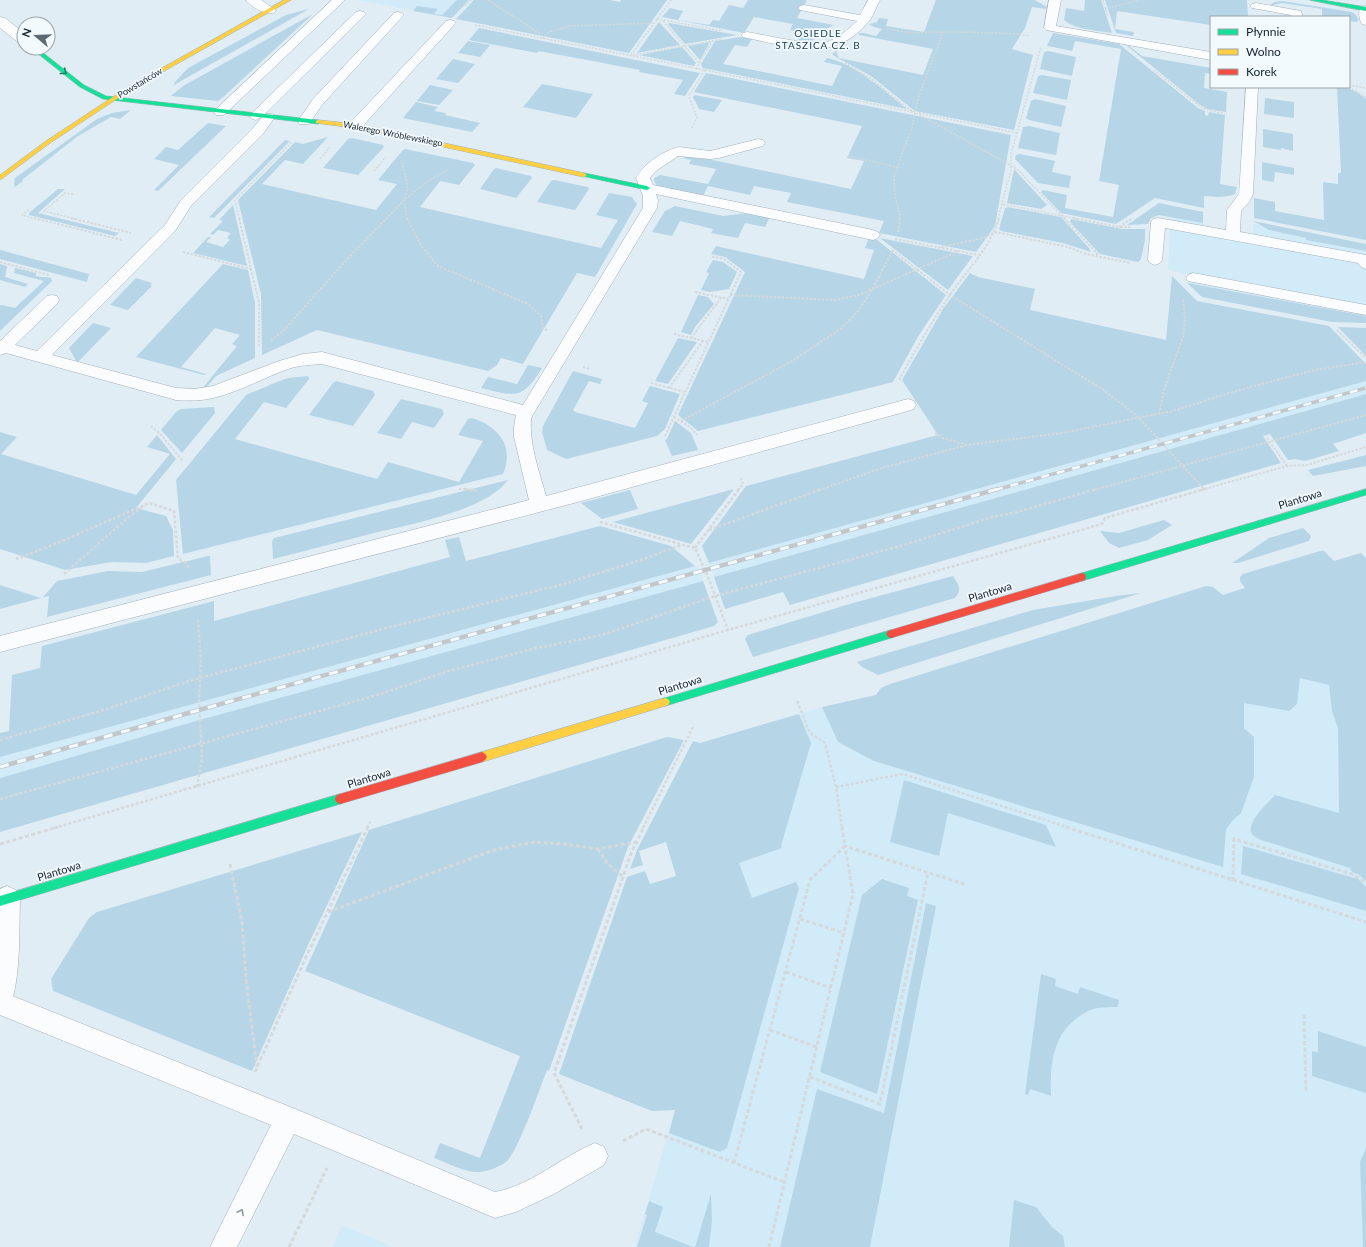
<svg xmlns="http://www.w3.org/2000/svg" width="1366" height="1247" viewBox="0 0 1366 1247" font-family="Lato,sans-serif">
<rect width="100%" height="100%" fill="#e0edf4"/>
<!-- built -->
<g fill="#d1ebf9">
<polygon points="358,0 469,0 452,18"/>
<polygon points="1171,217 1203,223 1203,227 1253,236 1253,223 1269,230 1306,238 1306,240 1366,251 1366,316 1188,283 1187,274 1168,270"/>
<polygon points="1366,381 1366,394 714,577 709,563"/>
<polygon points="1361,553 1366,558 1366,1247 635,1247 675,1110 700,743 822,707 940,680"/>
<polygon points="695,566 699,568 703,581 196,721 0,778 0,757"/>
<polygon points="342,1225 393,1247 333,1247"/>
</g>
<!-- green -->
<g fill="#b6d6e7">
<polygon points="457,0 469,0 452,18 413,11 417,6 438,9 434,14 442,15"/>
<polygon points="474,0 610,0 620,2 621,0 667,0 629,53 456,19"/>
<polygon points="748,0 807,0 797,18 834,25 816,34 812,43 798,41 802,32 790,30 793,24 754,17 744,33 662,17 670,8 683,11 678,20 709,25 713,20 719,21 729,5 743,8"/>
<polygon points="936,0 1035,0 1047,7 1046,9 1032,7 1025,28 1012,49 1033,55 1014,130 915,111 871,76 836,57 832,54 845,44 846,45 836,52 839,58 923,75 933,49 859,35 859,33 864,33 876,36 882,29 874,27 869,24 877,22 879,18 888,19 886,26 924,32"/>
<path d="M1085,0h16l11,33c-12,-2 -40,-4 -48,-13l2,-12 18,3z"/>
<polygon points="1105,0 1247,0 1248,17 1211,17 1211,25 1117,11 1115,29 1134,32 1133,36 1116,33"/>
<polygon points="1282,1 1352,12 1356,15 1359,20 1356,22 1349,21 1349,17 1322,17 1322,9 1282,3 1269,6 1274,2"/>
<polygon points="308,9 309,9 174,85 174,83 188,68 286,15"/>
<polygon points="311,15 312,15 222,98 218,101 171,96 183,86"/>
<polygon points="659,22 680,45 637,53"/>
<polygon points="669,23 737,35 685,44 668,24"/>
<polygon points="479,28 700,73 685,96 674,94 683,80 639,72 640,70 539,51 537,53 469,40"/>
<path d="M1053,33l66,11 79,64 7,3v4l3,1 1,-4 16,3 -5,69 17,3 -2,7c-11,4 -20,3 -31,2v12l-49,-10 -39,26 -55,-11 -20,-21 2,-2 24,5 -2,13 48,9 6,-32 -20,-4 22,-132 -46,-8 -3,10 -24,-5h-1z"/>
<path d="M741,37l11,2 -5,8 -12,-2 -12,19 109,22 10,-20 -18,-4 3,-4c27,5 58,33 80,51l-204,-41 -2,-4 14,-23z"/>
<polygon points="468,41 490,45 480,57 458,53"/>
<polygon points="710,42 700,60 688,46"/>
<polygon points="1126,45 1129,46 1142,56 1211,68 1211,74 1205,73 1204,88 1227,92 1226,112 1207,109 1200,105"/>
<polygon points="682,47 696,63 694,66 639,55"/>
<polygon points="1048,51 1076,57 1072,76 1040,69 1044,52"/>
<polygon points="453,59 475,64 458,83 436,79"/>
<polygon points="706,73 1011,135 995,226 976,252 879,233 884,221 787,202 791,193 754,186 750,195 708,186 703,196 657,186 654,181 654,178 660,175 708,184 716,169 689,164 691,160 683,158 689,155 851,189 864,161 847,158 862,126 694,92"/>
<polygon points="1042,75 1071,80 1067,100 1033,93 1038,76"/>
<polygon points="542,84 593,94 576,118 523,107"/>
<polygon points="430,85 453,90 439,105 417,101"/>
<path d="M1337,87c12,0 20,4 29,12v141l-112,-22v-20l21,4v9l49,9 -1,-38 15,2v-11h3z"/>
<polygon points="694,95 722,100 714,112 699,109 693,97"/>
<polygon points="1265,98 1294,102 1294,118 1264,114"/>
<polygon points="1035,99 1066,106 1061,127 1029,120 1026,118 1031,101"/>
<polygon points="416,102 438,107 434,111 446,113 445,115 480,123 472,132 403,118"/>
<polygon points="131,110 120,119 111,117 78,136 22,180 23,181 15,187 14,185 15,178 97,119 112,113"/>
<polygon points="208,123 226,126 158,191 154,190 179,165 154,159 166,147 178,150"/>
<polygon points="1029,126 1060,133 1056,155 1018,148 1023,127"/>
<polygon points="1263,129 1293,134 1293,151 1281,148 1281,150 1263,147"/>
<polygon points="328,137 303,164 285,160 262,184 376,210 397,184 378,180 402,151 405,149 473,163 475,165 459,185 440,181 420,207 601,248 618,220 596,215 609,193 632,197 637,204 595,277 577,273 523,364 501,358 497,365 488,371 317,330 262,355 261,294 238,200 295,142 303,144"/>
<polygon points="352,138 383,145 384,147 358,175 323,168 348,139"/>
<polygon points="285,140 290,141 214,218 209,217"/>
<polygon points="1020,154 1055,161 1052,172 1071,176 1069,188 1038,183 1015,159 1016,155"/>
<polygon points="1262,162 1294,168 1294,175 1275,172 1274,182 1262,180"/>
<polygon points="496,168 531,176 532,178 516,198 480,189 494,169"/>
<polygon points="1014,169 1047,205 1041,209 1007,203"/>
<polygon points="554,180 588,187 589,189 575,210 537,202 551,181"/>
<polygon points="58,189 65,189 38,213 119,233 115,236 29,215 29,213"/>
<polygon points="1159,203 1203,212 1203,223 1159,215 1151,218 1148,224 1127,225"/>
<polygon points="233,205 247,266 193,253 208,237 211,237 206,242 223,247 230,240 227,238 231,233 218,230 213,235 210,234 223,221 219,220"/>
<polygon points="675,206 723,216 748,213 770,217 765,227 745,223 738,238 711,233 713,229 680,221 672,236 652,232 665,211"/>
<polygon points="1008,207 1061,217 1089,248 1091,252 1063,243 1001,231 999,229 1005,208"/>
<polygon points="1071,219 1122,229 1145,229 1145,240 1141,259 1138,262 1100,254 1070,222"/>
<polygon points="1253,221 1366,244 1366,251 1306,240 1306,238 1269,230"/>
<polygon points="869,238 877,240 946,295 919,335 893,382 698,431 678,415 745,272 725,257 711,254 716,246 864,279 874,250 865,248"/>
<polygon points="880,238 973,256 948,290"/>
<polygon points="0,250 89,274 87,282 0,259"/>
<polygon points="713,260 723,262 737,272 729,289 710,292 701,290 709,273 706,272"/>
<polygon points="0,264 7,266 5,277 28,284 25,287 0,280"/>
<polygon points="223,264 248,270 255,303 255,358 216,376 205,389 201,390 237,346 232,344 240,335 215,328 181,367 206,374 204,375 136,357"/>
<path d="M15,268l21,5v3c6,2 10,0 15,2l1,3 -52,50v-25l1,-1 14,3 29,-27 -30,-8z"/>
<polygon points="970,273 978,277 1035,289 1030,310 1166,340 1172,276 1197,301 1329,326 1366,364 1366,381 709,563 702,546 746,486 938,435 902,380 943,309"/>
<polygon points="136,278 152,283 150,285 152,286 128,310 110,305"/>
<polygon points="1187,283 1366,316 1366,323 1332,322 1202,297"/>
<polygon points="698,295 708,297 714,304 695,327 691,335 681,332"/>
<polygon points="93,323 111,328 78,362 76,361 69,348"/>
<polygon points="1338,327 1366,328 1366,356"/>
<polygon points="678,338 697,342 668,384 655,381"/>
<path d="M528,365l14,3c-20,33 -28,28 -61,20l7,-11 29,7z"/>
<polygon points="573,371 602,379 600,384 589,381 573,410 575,412 635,428 648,403 642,401 650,386 680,394 665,429 657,436 566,459 547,450 542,432 543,426"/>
<path d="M308,376l1,3 -23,29 -22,-6 -29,37 142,40 11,-17 71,20 24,-41 -25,-6 10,-16 4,-1c26,8 43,28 31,56l-320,80 -7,-74 70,-85 31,-13 11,-4z"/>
<polygon points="336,381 373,391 375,395 353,426 309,415 333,383"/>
<polygon points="1366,394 1366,433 1333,444 1339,451 1305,461 1295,459 1288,460 1270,434 1263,436 1281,463 790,605 783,592 725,609 714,577"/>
<polygon points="401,399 442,409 444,414 434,428 412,422 401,439 377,433"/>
<polygon points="214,407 215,413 182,453 161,430 176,412 181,409"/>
<polygon points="675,421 691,433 698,450 672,456 665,440 667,439"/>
<polygon points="0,432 17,437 1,454 136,495 170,454 147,447 157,435 176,459 136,508 166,516 173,530 174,556 146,563 112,562 65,570 0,549"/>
<polygon points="1366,455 1366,466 1313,476 1308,470"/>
<path d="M508,480c-23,31 -97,44 -134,53 -33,9 -67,17 -101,26l-1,-18 2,-3z"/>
<polygon points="734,489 691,544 613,522"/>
<polygon points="630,490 638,509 602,519 581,503"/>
<polygon points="1164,520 1172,525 1148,540 1119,548 1109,543 1100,531 1119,533"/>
<polygon points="600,526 671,546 695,566 0,757 0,733 9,731 12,675 40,668 42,646 214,601 214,621 450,557 445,540 459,537 466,561"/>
<polygon points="1303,528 1311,536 1309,541 1238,563 1232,563 1269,538"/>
<path d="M1320,551h4l10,10 27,-8 5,5v323l-8,-7 -6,-2 -2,-4 -89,-28c-4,-2 -9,-4 -10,-8 -3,-12 17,-29 24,-37l64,18 -1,-85 -6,-17 -3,-26 -29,-7 -3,26 -8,7 -45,-8v25l10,9v40l-13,36 -9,8 -6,9 -3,37 -349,-106 -36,-19 -16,-35 54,-12 5,-7 9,-4 316,-98 7,1 10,8 22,-7 -5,-7v-4l3,-3z"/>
<polygon points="208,556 210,556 211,575 47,617 49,596 43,597 57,581 108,571 142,572"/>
<path d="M953,576c5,9 10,12 2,22l-202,59 -8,-18 3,-4 105,-32z"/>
<polygon points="703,581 718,622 714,626 0,832 0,778 196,721"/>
<polygon points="0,585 41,598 0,609"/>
<polygon points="1141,593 878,675 862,667 857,662 1033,610 1116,596"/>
<polygon points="799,714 811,743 781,846 782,848 739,863 752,898 796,882 799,888 727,1148 720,1152 669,1133 675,1110 652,1111 559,1074 627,877 645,871 650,884 676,876 666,842 639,851 643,865 630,869 637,850 693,741 700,743"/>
<path d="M667,737l17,3 -56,107 -79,224 -2,-1c-7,18 -29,82 -41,92 -7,5 -17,9 -26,10 -15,1 -32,-9 -46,-14l6,-15 40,15 40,-102 -215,-85 64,-141z"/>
<polygon points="904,780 1046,825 1056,847 948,813 939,856 890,842"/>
<polygon points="362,832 309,943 252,1071 53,991 51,979 89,918 97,912"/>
<polygon points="1243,846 1358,879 1366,887 1366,911 1241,874"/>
<polygon points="882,879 909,888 907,896 918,900 877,1094 820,1072 862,895"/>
<polygon points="926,903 936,906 870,1247 780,1247 817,1089 884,1113"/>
<path d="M1041,974l15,5 -1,7 23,8 2,-7 39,13 -1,7c-9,0 -19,0 -28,3 -3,1 -7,4 -10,6 -28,18 -30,50 -29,80l-21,-7 -2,6 -3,-1z"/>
<polygon points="1318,1031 1366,1047 1366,1093 1312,1076 1312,1051 1318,1052"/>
<polygon points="1366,1148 1366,1247 1363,1247 1360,1162"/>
<polygon points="711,1194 712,1221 709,1247 695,1247"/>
<polygon points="1014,1200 1036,1207 1052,1227 1063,1236 1065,1247 1009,1247"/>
<polygon points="649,1201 663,1207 655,1232 693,1247 637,1247 647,1215 645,1214"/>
</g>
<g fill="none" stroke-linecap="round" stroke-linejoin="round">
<defs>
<g id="lane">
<polygon points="332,0 345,0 224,115 216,115 214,112 216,109"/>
<path d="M868,0h12c-4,7 -7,17 -11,21 -35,43 -76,26 -122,17l-4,-1 -2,-2 2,-2 4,-1c19,3 63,14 80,10 10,-3 22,-13 30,-21l-57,-11 -2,-2 2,-2 4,-1 56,10z"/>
<polygon points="1049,0 1061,0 1056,26 1211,52 1211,60 1046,30 1044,28"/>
<polygon points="1256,3 1301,11 1303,17 1291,17 1291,15 1252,8 1250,6 1252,4"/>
<path d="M1365,6h1v19l-4,-1c-3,-4 -4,-13 -1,-17z"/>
<path d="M360,11l4,1 2,2 -2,2 -99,98h8l2,3 -12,17 -72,72 -16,25 -123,124 124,33 19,1 18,-3 66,-25 24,-7 19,-2 201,53 120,-197v-12l-7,-18c8,-15 27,-27 43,-31l31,4 48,-12 5,1 2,3 -2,3 -44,12 -9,1 -32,-3 -22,15 -6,7 3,7 220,45 5,2 2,3 -2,3 -5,2 -217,-46 2,6 -1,8 -126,210c-2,27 8,52 15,78l362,-97 6,2 2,4 -2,4 -6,2 -334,92 -574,149v-16l529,-136 -15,-63v-10l2,-12 -194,-51c-12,1 -23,1 -34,5 -25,9 -49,23 -75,29 -13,3 -24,3 -37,2l-170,-47 -6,2v-14l47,-45 5,-1 5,1 2,4 -2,4 -42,41 22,6 128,-126 16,-25 72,-72 10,-12 -7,4 -4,-1 -2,-3 2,-3 104,-101z"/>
<polygon points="398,12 402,13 404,15 402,17 322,105 309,124 299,124 298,121 313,99 394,13"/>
<polygon points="450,20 454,21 456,23 454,25 360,129 350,129 349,126 350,123 446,21"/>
<polygon points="1246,87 1258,87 1253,194 1250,201 1241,211 1240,232 1366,255 1366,269 1361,267 1358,263 1165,228 1162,260 1160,263 1155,265 1150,263 1148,260 1151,222 1153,219 1158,218 1226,230 1227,210 1239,194"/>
<polygon points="1193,273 1366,305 1366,315 1188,281 1186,278 1188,275"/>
<path d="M0,991l288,115 207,86c37,-7 66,-35 100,-49l9,4 4,9 -4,9 -50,29 -38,18 -21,6 -201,-84 -57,113h-27l61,-122 -271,-110z"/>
</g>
<g id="street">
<path d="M246,0h15l15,10 -2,3c-9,2 -23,-6 -28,-13z"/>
<polygon points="0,17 5,18 24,33 24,44 19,43 0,28"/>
<path d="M7,886l9,4 4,9c-1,31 1,79 -10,107l-10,4v-121z"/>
</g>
<g id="fast">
<polygon points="1310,0 1322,0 1366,7 1366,11"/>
<polygon points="31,48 37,48 84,85 106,96 318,120 321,122 318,124 103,99 80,87"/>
<polygon points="584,173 647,186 650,188 647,190 582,176 581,175"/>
<polygon points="1366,489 1366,495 1082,581 1079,580 1078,577 1079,574 1082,573"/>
<polygon points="891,630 894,631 896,634 894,637 891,638 665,706 662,705 660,702 662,699 665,698"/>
<polygon points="340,794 344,796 345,799 344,802 340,804 0,906 0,896"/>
</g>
<g id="slow">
<polygon points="284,0 291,0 132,89 50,143 0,180 0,175 46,141 128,87"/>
<polygon points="318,120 355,124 584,173 587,175 584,177 355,128 316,123 316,121"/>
<polygon points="665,698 668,699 670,702 668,705 665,706 482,762 479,760 477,757 479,754 482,752"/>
</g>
<g id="jam">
<polygon points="1082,573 1085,574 1086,577 1085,580 1082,581 891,638 888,637 886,634 888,631 891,630"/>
<polygon points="482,752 485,754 487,757 485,760 482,762 340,804 336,802 335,799 336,796 340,794"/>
</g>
</defs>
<!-- lane casing -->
<use href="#lane" stroke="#a4b0b8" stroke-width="1"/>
<!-- street casing -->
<use href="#street" stroke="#a4b0b8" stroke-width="1"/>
<!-- fast casing -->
<use href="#fast" stroke="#a4b0b8" stroke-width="1"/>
<!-- slow casing -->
<use href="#slow" stroke="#a4b0b8" stroke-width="1"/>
<!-- jam casing -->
<use href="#jam" stroke="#a4b0b8" stroke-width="1"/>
<!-- path-far3 -->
<g stroke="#d5d9db" stroke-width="1.5" stroke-dasharray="2 1.5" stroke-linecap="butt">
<polyline points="488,0 539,33 543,38 549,32 570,26 654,23"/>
<polyline points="1103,0 1107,15"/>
<polyline points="465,6 471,0"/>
<polyline points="1105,9 1139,0"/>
<polyline points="657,19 723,31"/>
<polyline points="663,21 699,63"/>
<polyline points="475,25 705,70 689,96 697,118 691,129"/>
<path d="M887,28c19,7 38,4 58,4 25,0 49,1 74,2l10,2"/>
<polyline points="631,55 671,0"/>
<polyline points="633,55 723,39"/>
<polyline points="845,63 869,77 909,109 1017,169 1065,219"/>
<polyline points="696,69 713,40"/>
<polyline points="705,70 913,112"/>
<polyline points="1154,70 1202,108 1225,114"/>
<polyline points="1349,85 1366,88"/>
<polyline points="1349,87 1366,97"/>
<polyline points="919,113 1017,133"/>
<polyline points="848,156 897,167"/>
<polyline points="320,159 330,147"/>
<polyline points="374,171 386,157"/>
<polyline points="73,194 65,193 44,211 75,219"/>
<polyline points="1003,204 1078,219"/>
<polyline points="29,210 22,215 38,219"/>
<polyline points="239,219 235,200 292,142"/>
<path d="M386,219c25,-26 25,-24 15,-59"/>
<polyline points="407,219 404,200 427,182 447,170"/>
<polyline points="899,219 900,214 895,197 894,176 912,128 918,99 943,32"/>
<polyline points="998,219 1011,170 1011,154 1041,47"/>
</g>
<!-- path-far2 -->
<g stroke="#d5d9db" stroke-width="2" stroke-dasharray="2.5 1.5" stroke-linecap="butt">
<polyline points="34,218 122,240"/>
<polyline points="71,218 131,233"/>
<polyline points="239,218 259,303 259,348"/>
<polyline points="407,218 420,244 438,266 528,304 541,316 543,329 547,330"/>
<polyline points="1064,218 1097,253 1097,257"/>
<polyline points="1073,218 1119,227 1131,227"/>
<polyline points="1119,227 1131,219"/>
<polyline points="898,232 900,218"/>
<polyline points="895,239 978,255"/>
<polyline points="941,247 984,238 995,232 1068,247 1086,254 1131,263"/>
<polyline points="892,250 950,295 1102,389 1136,415 1204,489"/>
<polyline points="183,252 251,269"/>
<polyline points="0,262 49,275"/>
<polyline points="695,292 728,299"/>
<polyline points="730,295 836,300 859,295 958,251"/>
<polyline points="1337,330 1366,358"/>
<polyline points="674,334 708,342"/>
<polyline points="691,338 721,298"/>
<polyline points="271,341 284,330 350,256 387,218"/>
<polyline points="583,367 591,369"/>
<path d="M899,380c16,-29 32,-57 51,-85 16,-24 41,-48 49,-77"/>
<polyline points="651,383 685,392"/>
<polyline points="669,388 703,341"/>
<polyline points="1159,414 1164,389 1183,337 1185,319 1183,299"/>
<polyline points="674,417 690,427 697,435"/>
<polyline points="681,421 792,361 842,328 859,310 873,288 892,252"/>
<polyline points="151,426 161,435 183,461"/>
<polyline points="935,433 943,438 968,445 1062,433 1173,411 1229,393 1314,370 1366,362"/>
<polyline points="665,436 741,272 724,259 710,256"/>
<polyline points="1267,438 1287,466"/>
<polyline points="459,489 474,490"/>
<polyline points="738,490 743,484 740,477"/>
<polyline points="819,490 882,468 967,445"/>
<polyline points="1094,490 1366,415"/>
<polyline points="1201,490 1287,466 1307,465 1366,447"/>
</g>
<!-- path-far1 -->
<g stroke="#d5d9db" stroke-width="2.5" stroke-dasharray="3 2" stroke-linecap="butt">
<polyline points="464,489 479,491"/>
<polyline points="600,522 695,548 708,577 728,630"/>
<polyline points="709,530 822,489"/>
<polyline points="695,548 739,489"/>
<polyline points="16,559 60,542 149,503 174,511 178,559 186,563 189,568"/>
<polyline points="64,574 131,515 145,506"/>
<polyline points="797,701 810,733 825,743 836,787 842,828"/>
<polyline points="0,740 107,709 189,681 398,625 564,584 644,559 681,545"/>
<polyline points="197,787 202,758 199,700 201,660 198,620"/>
<polyline points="836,787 903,774 1070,828"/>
<polyline points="0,799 374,696 449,671 532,649 602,635 715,596 904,545 992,517 1017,512 1097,489"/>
<polyline points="54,828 728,630 1102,524 1105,518 1205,489"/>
<polyline points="367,828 370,822"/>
<polyline points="643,828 693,727"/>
</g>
<!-- path -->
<g stroke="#d5d9db" stroke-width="3" stroke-dasharray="4 2.5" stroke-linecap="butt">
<polyline points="1066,827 1366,922"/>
<polyline points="0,844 58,827"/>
<polyline points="598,849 608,864 623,877"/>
<polyline points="230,864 242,922 246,979 257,1067"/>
<polyline points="1233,881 1234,839 1352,874 1366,883"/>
<polyline points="328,912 494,850 534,842 564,844 598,849 636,842"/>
<polyline points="800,919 844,933"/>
<polyline points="786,972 831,988"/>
<polyline points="1304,1015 1306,1091"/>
<polyline points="770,1030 817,1047"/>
<polyline points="255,1072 305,959 368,827"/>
<polyline points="810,1077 880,1104 928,872"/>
<polyline points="582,1129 554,1073 632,851 644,827"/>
<polyline points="623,1141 646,1129 784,1182"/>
<polyline points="734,1163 810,880 845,846 842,827"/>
<polyline points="289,1247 327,1168"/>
<polyline points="769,1247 853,894 845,846 967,885"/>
</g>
<!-- lane -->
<use href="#lane" fill="#fafcfd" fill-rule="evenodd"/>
<!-- street -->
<use href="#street" fill="#fafcfd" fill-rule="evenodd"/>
<!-- fast -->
<use href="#fast" fill="#16e098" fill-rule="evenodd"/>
<!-- slow -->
<use href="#slow" fill="#ffcf43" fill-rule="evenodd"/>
<!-- jam -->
<use href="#jam" fill="#f24e42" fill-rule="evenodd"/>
<defs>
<polyline id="rail-far1" points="995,490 1366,388"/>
<polyline id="rail" points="0,767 199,710 998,489"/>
</defs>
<!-- rail-far1 casing -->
<use href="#rail-far1" stroke="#c3c7c9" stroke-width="3.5"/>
<!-- rail casing -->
<use href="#rail" stroke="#c3c7c9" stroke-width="4.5"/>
<!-- rail-far1 -->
<use href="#rail-far1" stroke="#f2fafe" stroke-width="2.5" stroke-dasharray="8" stroke-linecap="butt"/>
<!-- rail -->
<use href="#rail" stroke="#f2fafe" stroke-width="3" stroke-dasharray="9" stroke-linecap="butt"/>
</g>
<!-- one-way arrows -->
<defs><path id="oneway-chevron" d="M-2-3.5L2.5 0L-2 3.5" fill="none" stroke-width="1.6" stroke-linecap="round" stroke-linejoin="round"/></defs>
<use stroke="#168262" href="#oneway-chevron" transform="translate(64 72) rotate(38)"/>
<use stroke="#939b9f" href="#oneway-chevron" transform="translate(241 1212) rotate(-63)"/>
<g text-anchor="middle" stroke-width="3.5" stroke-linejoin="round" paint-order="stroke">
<!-- far-street labels -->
<g font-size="9" fill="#16242c" stroke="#f2fafe">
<text transform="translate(140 83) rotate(-31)" y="3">Powstańców</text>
<text transform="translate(393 134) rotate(11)" y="3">Walerego Wróblewskiego</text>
</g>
<!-- far-neighbourhood labels -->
<g font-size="10" letter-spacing="1" fill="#204253" stroke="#f2fafe">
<text x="818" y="37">OSIEDLE<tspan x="818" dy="12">STASZICA CZ. B</tspan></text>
</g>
<!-- street labels -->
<g font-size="11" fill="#16242c" stroke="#f2fafe">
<text transform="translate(1300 499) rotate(-17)" y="4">Plantowa</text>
<text transform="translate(990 592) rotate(-17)" y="4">Plantowa</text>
<text transform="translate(680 685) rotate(-17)" y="4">Plantowa</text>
<text transform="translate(369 778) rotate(-17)" y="4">Plantowa</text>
<text transform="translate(59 871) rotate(-17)" y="4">Plantowa</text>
</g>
</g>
<!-- legend -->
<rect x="1210" y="16" width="140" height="72" fill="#f2fafe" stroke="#9aa4aa"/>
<rect x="1218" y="29" width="20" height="6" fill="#16e098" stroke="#9aa4aa"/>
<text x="1246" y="36" font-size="12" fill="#16242c">Płynnie</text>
<rect x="1218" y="49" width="20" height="6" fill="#ffcf43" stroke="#9aa4aa"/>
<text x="1246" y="56" font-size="12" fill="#16242c">Wolno</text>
<rect x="1218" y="69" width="20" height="6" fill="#f24e42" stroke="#9aa4aa"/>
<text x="1246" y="76" font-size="12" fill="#16242c">Korek</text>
<!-- north arrow -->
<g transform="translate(36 36) rotate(289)"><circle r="19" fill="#f2fafe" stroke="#9aa4aa"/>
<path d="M0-3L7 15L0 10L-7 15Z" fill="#5d6a72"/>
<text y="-6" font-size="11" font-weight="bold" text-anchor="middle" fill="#16242c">N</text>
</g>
</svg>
